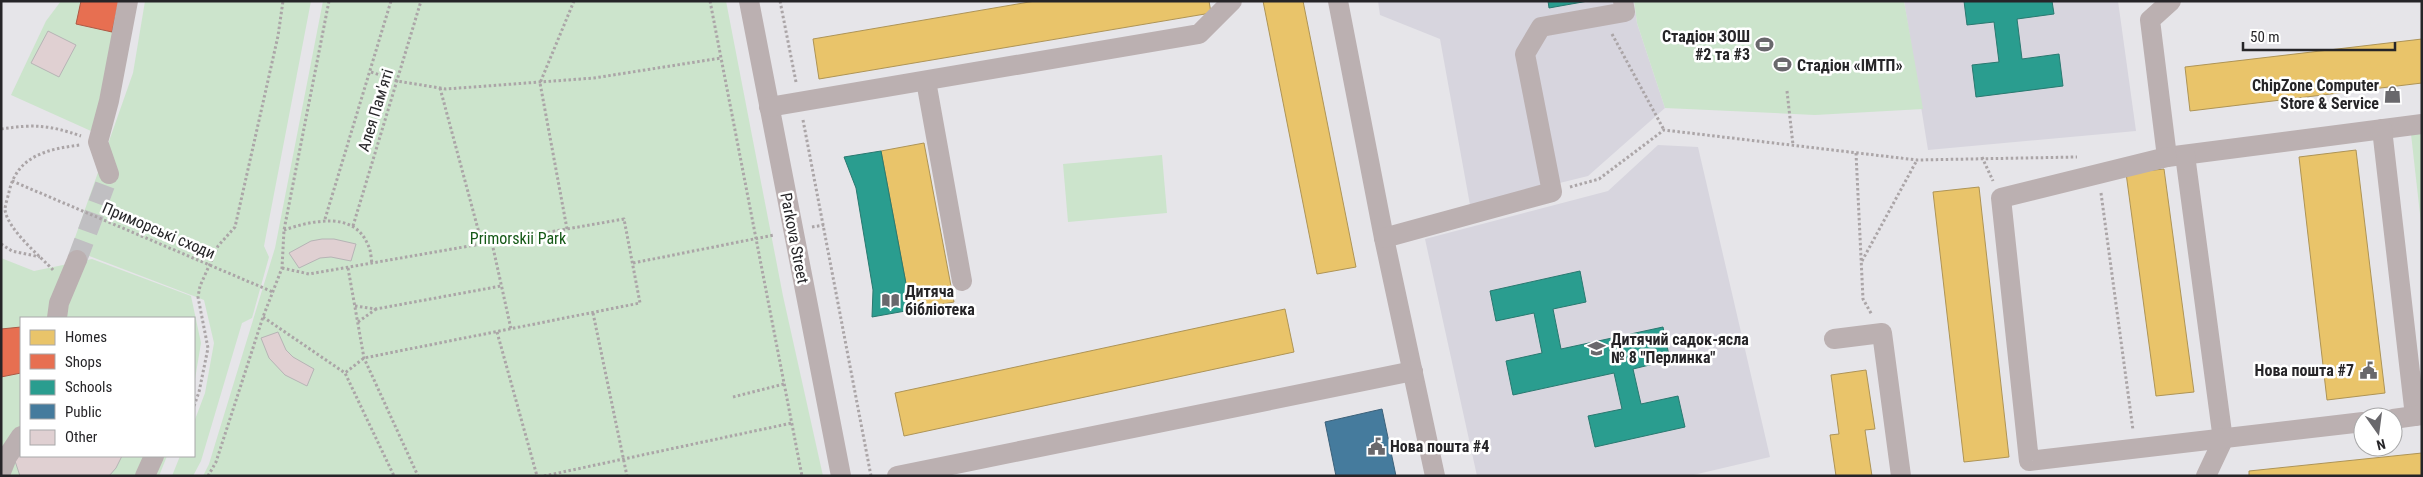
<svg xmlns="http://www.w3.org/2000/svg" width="2423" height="477" viewBox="0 0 2423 477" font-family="'Roboto Condensed',sans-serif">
<rect width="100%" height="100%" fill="#e6e5e9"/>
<!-- built -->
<g fill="#d7d5de">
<polygon points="1378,1 1634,1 1637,23 1665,108 1588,176 1470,205 1440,39 1380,15"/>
<polygon points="1904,1 2118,1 2136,131 1928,150"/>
<polygon points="1658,145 1698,147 1770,457 1689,476 1477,476 1425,239 1608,191"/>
</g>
<!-- green -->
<g fill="#cce4cc">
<polygon points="61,1 120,1 101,100 91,131 11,95 46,21"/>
<polygon points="145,1 311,1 264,246 269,257 252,318 242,323 201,461 193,476 172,476 180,456 194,456 194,422 205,393 214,343 204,300 71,249 133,73"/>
<polygon points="323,1 726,1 783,296 823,476 203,476 209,464 275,248"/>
<polygon points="1634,1 1904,1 1923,109 1815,115 1665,108 1637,23"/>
<polygon points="2422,132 2422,232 2411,134"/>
<polygon points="1162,155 1167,213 1068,222 1063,164"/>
<polygon points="1,258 34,271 92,259 191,296 201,343 194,385 194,318 21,318 21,456 167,456 159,476 1,476"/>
</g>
<!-- homes -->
<g fill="#e9c46a" stroke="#ae9456">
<polygon points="1035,1 1209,1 1211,13 819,79 813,39"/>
<polygon points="1263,1 1303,1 1356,267 1317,274"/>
<polygon points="2422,39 2422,83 2190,111 2185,67"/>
<polygon points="924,143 954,302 911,310 881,151"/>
<polygon points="2356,150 2385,393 2327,400 2299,157"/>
<polygon points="2164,169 2194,392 2156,396 2126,173"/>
<polygon points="1979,187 2009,457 1964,462 1933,192"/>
<polygon points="1285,309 1294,352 904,436 895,393"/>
<polygon points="1866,370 1875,429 1865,430 1872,476 1836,476 1830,435 1839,434 1831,375"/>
<polygon points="2422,453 2422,476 2249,476 2249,471"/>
</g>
<!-- shops -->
<g fill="#e76f51" stroke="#ad5945">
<polygon points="81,1 119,1 112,32 76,24"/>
<polygon points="21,327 21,373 1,377 1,329"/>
</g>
<!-- schools -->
<g fill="#2a9d8f" stroke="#297970">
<polygon points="1548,1 1588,1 1549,8"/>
<polygon points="1964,1 2052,1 2054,14 2017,19 2022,59 2059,54 2063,86 1976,97 1972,65 1999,62 1994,22 1967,25"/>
<polygon points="881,151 911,310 872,317 873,290 856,188 844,157"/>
<polygon points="1580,271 1586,302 1553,309 1561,349 1663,327 1670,360 1633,369 1641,404 1678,396 1685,427 1595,447 1588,416 1622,409 1614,373 1513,395 1506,361 1542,353 1534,313 1496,321 1490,291"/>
</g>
<!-- public -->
<polygon fill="#457b9d" stroke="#3c617a" points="1382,409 1396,476 1336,476 1325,422"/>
<!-- building -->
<g fill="#e0d0d2" stroke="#b6b4b5">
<polygon points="48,31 76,45 59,77 31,63"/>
<polygon points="322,239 334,239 356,244 351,261 331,257 320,258 299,268 289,253 311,241"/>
<polygon points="278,332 286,350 293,357 314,369 307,386 285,375 269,358 261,338"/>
<polygon points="21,455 21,456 122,456 116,468 109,476 20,476 14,458"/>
</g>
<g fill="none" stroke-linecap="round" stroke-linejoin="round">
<!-- minor-tunnel -->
<polyline stroke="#c0bfc2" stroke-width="20" stroke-dasharray="20 10" stroke-linecap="butt" points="77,260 109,174"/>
<!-- path -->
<g stroke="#aba5a7" stroke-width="3" stroke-dasharray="2.5 2.5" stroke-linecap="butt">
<polyline points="710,1 802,476"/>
<polyline points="780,1 796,82"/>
<polyline points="1612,34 1664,130"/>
<polyline points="371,72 397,81 446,89 594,78 721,58"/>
<polyline points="440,88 482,244"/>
<polyline points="1787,91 1793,145"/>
<polyline points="803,120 871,476"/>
<path d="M1,129c34,-5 48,-4 80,7"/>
<polyline points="1856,153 1863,299 1872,315"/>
<polyline points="1982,157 1993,181"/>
<polyline points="12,181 273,292"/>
<polyline points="1570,187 1599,179 1664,130 1917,160 2077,157"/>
<polyline points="2101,193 2133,430"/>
<polyline points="325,219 391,1"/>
<polyline points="353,226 421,1"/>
<polyline points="812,227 824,225"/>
<polyline points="567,229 540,83 574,1"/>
<path d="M284,230c27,-9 70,-20 84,15 3,5 3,13 4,19"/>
<polyline points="492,243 511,329"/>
<polyline points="1,244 12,251 40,257"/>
<polyline points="1862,261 1917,160"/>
<polyline points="633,263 774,235"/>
<polyline points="282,268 309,274 624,219 640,303 364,358 345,373"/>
<polyline points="348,268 364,358 418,476"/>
<path d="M53,270c-13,-14 -45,-40 -48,-60 0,-5 3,-13 4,-18 8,-37 40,-43 71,-47"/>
<polyline points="355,306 376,309 501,286"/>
<polyline points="593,313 627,476"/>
<polyline points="263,317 345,373 394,476"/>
<polyline points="358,322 376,309"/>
<polyline points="497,332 537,476"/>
<polyline points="733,397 784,384"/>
<polyline points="194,406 199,392 208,348 198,297 200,286 218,246 235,227 278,36 283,1"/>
<polyline points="208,476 216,462 263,317 282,268 284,230 329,1"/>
<polyline points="544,476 792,423"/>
</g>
<!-- minor -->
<g stroke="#bbb0b1" stroke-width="20">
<polyline points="749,1 841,476"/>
<polyline points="1338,1 1384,238 1435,476"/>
<polyline points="2171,1 2150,20 2167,157 2422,124"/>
<polyline points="926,81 962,281"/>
<polyline points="769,107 1199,34 1232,1"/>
<polyline points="2382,129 2415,416"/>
<polyline points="2185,155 2223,440 2206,476"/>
<polyline points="2167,157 2001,198 2029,461 2363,422"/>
<polyline points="109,174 98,142 109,101 128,1"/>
<polyline points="1384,238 1552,192 1525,54 1541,27 1625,12 1623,1"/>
<polyline points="57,318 59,303 77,260"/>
<polyline points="1834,339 1882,333 1901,476"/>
<polyline points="2393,419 2422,415"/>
<polyline points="1,472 7,457 21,436"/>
<polyline points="145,476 154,456"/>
<polyline points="897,476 1413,371"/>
</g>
</g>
<!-- icons -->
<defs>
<symbol id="stadium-bare" viewBox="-9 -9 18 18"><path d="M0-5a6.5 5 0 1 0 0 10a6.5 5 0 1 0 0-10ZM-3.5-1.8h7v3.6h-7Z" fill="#69686c" stroke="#fff" stroke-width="2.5" paint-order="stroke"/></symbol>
<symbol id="shop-bare" viewBox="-9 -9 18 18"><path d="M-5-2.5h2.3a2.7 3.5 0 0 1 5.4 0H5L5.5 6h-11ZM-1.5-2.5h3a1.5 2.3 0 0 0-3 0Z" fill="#69686c" stroke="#fff" stroke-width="2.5" paint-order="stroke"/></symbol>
<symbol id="library-bare" viewBox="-9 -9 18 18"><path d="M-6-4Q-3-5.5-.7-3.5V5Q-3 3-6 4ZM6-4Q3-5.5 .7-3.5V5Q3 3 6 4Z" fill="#69686c" stroke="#fff" stroke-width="2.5" paint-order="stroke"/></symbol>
<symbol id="school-bare" viewBox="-9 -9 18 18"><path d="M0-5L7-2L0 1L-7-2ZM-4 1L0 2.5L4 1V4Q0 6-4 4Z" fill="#69686c" stroke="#fff" stroke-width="2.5" paint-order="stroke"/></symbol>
<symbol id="civic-bare" viewBox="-9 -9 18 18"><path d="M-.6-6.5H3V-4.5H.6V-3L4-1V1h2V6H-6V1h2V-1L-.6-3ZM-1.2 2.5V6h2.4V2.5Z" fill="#69686c" stroke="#fff" stroke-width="2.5" paint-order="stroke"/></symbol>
</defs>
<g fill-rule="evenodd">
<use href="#stadium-bare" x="1752" y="32" width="25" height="25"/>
<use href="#stadium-bare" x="1770" y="52" width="25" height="25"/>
<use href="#shop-bare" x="2380" y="82" width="25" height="25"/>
<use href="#library-bare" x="878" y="288" width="25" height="25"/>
<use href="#school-bare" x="1584" y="336" width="25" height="25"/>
<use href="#civic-bare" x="2356" y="358" width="25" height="25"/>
<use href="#civic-bare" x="1364" y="434" width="25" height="25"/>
</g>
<g text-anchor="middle" stroke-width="5" stroke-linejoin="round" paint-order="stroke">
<!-- poi labels -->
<g font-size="16" font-weight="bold" fill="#262528" stroke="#fff" text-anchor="start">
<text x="1750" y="42" text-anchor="end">Стадіон ЗОШ<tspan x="1750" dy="18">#2 та #3</tspan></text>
<text x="1797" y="71">Стадіон «ІМТП»</text>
<text x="2379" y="91" text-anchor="end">ChipZone Computer<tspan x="2379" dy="18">Store &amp; Service</tspan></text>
<text x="905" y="297">Дитяча<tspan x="905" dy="18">бібліотека</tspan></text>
<text x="1611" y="345">Дитячий садок-ясла<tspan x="1611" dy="18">№ 8 "Перлинка"</tspan></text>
<text x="2354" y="376" text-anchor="end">Нова пошта #7</text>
<text x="1390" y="452">Нова пошта #4</text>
</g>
<!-- street labels -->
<g font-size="16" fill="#262528" stroke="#fff">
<text transform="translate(375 110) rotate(-73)" y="6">Алея Пам'яті</text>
<text transform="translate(159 230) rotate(23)" y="6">Приморські сходи</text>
<text transform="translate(795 238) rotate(79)" y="6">Parkova Street</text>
</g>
<!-- park labels -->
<g font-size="16" fill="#155917" stroke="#fff">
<text x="518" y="244">Primorskii Park</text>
</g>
</g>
<!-- border -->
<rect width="2423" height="477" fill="none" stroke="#262528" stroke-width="5"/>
<!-- legend -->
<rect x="20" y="317" width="175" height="140" fill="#ffffff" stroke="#a8a8a9"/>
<rect x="30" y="330" width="25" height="15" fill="#e9c46a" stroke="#a8a8a9"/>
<text x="65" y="342" font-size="15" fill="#262528">Homes</text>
<rect x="30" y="354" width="25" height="15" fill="#e76f51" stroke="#a8a8a9"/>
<text x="65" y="367" font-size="15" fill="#262528">Shops</text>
<rect x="30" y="380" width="25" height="15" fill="#2a9d8f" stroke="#a8a8a9"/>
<text x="65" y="392" font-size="15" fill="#262528">Schools</text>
<rect x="30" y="404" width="25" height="15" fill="#457b9d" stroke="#a8a8a9"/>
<text x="65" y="417" font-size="15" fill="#262528">Public</text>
<rect x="30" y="430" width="25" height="15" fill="#e0d0d2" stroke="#a8a8a9"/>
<text x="65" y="442" font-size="15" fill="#262528">Other</text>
<!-- north arrow -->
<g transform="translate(2378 432) rotate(166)"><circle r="24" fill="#ffffff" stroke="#a8a8a9"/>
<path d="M0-4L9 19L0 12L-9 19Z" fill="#69686c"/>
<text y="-8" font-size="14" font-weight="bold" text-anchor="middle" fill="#262528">N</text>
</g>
<!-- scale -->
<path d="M2243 42v8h152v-8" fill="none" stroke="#262528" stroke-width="2.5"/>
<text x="2250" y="42" font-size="15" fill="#262528" stroke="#ffffff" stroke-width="4" paint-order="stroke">50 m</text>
</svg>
